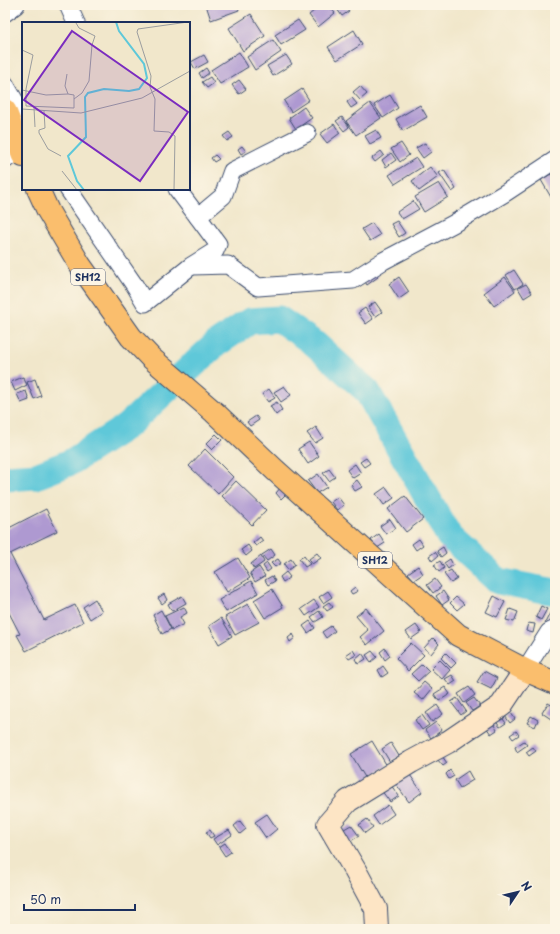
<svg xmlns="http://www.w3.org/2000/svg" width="560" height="934" viewBox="0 0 560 934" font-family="'Playpen Sans',sans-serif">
<rect width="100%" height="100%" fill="#fcf5e5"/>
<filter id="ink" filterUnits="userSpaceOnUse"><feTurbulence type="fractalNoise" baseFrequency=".025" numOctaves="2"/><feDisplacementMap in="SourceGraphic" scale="8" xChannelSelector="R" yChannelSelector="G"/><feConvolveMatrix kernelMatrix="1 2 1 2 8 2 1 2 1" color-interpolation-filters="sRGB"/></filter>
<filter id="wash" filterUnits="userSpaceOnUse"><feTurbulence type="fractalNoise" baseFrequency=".012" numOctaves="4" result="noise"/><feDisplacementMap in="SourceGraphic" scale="16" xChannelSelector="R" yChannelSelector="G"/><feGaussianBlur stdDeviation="0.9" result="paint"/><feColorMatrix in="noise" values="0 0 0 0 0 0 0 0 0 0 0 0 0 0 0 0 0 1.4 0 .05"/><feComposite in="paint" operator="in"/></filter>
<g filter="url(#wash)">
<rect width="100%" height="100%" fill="#f1e7cb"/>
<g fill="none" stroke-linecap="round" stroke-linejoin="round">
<!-- river -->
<polyline stroke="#5ec8d9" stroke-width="27" points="5,478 36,476 71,462 127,426 216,344 250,321 279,319 315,344 367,391 449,536 498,581 555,592"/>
</g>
<g id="blocks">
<!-- building -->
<g fill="#ae99d1">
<polygon points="206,5 237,5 239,10 211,20"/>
<polygon points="321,5 328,5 335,13 318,27 309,15"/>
<polygon points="334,5 345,5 349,11 342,16"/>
<polygon points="251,14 265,36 243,51 229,28"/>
<polygon points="298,20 305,30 281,45 275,35"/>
<polygon points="354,30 362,44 337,60 328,47"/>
<polygon points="273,40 281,52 255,70 247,57"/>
<polygon points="239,52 248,67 220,84 211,70"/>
<polygon points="204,55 208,62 195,69 191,62"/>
<polygon points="286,55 292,64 273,76 267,66"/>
<polygon points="206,68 209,73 202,78 199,73"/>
<polygon points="210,77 214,83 207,88 202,82"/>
<polygon points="239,80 246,89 239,94 232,85"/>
<polygon points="360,86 367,94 360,100 353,92"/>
<polygon points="302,89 309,100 291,112 284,101"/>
<polygon points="390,95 398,108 383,118 374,105"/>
<polygon points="352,98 357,104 351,108 347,102"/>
<polygon points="370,103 381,118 356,135 346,121"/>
<polygon points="420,105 427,117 403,131 396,119"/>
<polygon points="304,107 312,118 296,129 289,118"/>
<polygon points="342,117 349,127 344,131 336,121"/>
<polygon points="334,124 340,133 327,143 320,134"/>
<polygon points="376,130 381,138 370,144 365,136"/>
<polygon points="229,132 233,137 227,141 223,136"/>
<polygon points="401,143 409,155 400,162 391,149"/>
<polygon points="425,143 431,152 423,158 416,148"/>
<polygon points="242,146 246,151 241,154 238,149"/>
<polygon points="381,151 384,155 375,162 372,158"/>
<polygon points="391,153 396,160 386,167 382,160"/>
<polygon points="215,155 219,159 214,162 211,158"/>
<polygon points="416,158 422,167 395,184 389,175"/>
<polygon points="430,167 438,177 419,191 412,181"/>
<polygon points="444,170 456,189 452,192 439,173"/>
<polygon points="551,174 555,180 555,204 541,180"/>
<polygon points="439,183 448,197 424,212 415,197"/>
<polygon points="413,201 419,209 402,219 397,212"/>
<polygon points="397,221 405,233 399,237 391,224"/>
<polygon points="372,223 380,235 370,241 362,229"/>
<polygon points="514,270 523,284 515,289 506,275"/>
<polygon points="375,273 378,277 367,285 364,280"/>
<polygon points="399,277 409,292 399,299 389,284"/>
<polygon points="505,277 515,291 494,306 484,293"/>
<polygon points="526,284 532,293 524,298 518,288"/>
<polygon points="375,302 382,312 375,317 368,307"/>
<polygon points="365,308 373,319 366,324 358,313"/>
<polygon points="23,377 27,385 15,391 11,382"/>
<polygon points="35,379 41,396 34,399 27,382"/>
<polygon points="284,386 291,395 281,402 274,392"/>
<polygon points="269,389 275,398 268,402 262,394"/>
<polygon points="26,391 29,400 21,403 17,394"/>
<polygon points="277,402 282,410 276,415 270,406"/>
<polygon points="256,416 259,420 250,426 247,422"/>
<polygon points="316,427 323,438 315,443 307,433"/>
<polygon points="216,434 222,440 212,450 206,444"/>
<polygon points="309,442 319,456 308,464 298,449"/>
<polygon points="205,449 233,477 218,494 189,466"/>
<polygon points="366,458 370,463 364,467 360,462"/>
<polygon points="355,464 361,473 353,478 347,470"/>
<polygon points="329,469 335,477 329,481 323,473"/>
<polygon points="318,474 327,487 317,493 308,481"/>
<polygon points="357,480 362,487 355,491 351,485"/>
<polygon points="236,481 266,510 252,525 222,496"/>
<polygon points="281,487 287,493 281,499 276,493"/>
<polygon points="386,487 394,498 384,505 376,494"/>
<polygon points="405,496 423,519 406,532 388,509"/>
<polygon points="338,497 344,505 337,510 331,502"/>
<polygon points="46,509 57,531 10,554 44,620 75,605 83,622 26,651 17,635 20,634 5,605 5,530"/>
<polygon points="390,519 396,528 386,534 380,526"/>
<polygon points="379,534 385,543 377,548 371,540"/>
<polygon points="260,537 263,541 256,546 253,543"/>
<polygon points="419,539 423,545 416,550 412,544"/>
<polygon points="248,545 252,551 246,556 241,550"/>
<polygon points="443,547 446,553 441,557 437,551"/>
<polygon points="271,549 275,555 267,561 262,555"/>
<polygon points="435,552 438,556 432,561 429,556"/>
<polygon points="317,553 321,558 312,564 309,559"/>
<polygon points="261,556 264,562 254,569 251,564"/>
<polygon points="304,556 310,564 305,567 299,559"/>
<polygon points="238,558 250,578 227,592 215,572"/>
<polygon points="278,559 281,563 275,567 271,563"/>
<polygon points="291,559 295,565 288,570 284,564"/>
<polygon points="450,559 453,565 448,569 444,563"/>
<polygon points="440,561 444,568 439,572 434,565"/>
<polygon points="267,563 271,569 267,572 263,566"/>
<polygon points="418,566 423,574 414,580 408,573"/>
<polygon points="259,567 265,576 255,582 250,573"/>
<polygon points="451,570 457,579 451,583 444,574"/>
<polygon points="286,572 290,577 283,582 280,577"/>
<polygon points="272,576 275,581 268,585 265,580"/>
<polygon points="435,579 441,587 433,593 427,585"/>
<polygon points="251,581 258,593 226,612 219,600"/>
<polygon points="355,587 358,591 352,594 350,591"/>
<polygon points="272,589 283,607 265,618 254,600"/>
<polygon points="328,591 332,597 323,603 319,597"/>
<polygon points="443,591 449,600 442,605 436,596"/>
<polygon points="164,594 167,600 162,604 158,598"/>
<polygon points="182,596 186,603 172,611 168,604"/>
<polygon points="494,596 505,602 497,617 486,612"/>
<polygon points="456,597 464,604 457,610 450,603"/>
<polygon points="95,599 102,611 90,619 83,607"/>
<polygon points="314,600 319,607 306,616 301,609"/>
<polygon points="329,602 333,607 327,611 323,606"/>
<polygon points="248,604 259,622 235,635 225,617"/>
<polygon points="541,606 547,609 541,620 536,617"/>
<polygon points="184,607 187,613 180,617 184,624 172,630 165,616"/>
<polygon points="366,608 384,631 367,645 360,637 368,630 356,616"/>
<polygon points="510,609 518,612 514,622 506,620"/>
<polygon points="161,610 171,629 162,634 153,615"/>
<polygon points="319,611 323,617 315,622 311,617"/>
<polygon points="550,613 555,615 551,625 545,623"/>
<polygon points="221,618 232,636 219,644 209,626"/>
<polygon points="310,621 315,628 308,633 303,626"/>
<polygon points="528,623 535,624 533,633 526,631"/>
<polygon points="416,625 421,632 411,639 406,632"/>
<polygon points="331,626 335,631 326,638 322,632"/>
<polygon points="293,634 295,638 290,642 288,638"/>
<polygon points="433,638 439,644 431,654 424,648"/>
<polygon points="411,643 424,655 408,671 396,658"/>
<polygon points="385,648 390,656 385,660 380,652"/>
<polygon points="353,650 356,655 349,659 346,655"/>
<polygon points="372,651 377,657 371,662 366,655"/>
<polygon points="362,653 366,659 358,664 355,659"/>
<polygon points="446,653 456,663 451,668 441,658"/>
<polygon points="440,660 450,670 442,679 431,669"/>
<polygon points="422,664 429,671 418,681 411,674"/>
<polygon points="383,666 388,673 382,677 378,670"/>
<polygon points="484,671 497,678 491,689 477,682"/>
<polygon points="452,675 456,681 450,685 445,679"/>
<polygon points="424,682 432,689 423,700 414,693"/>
<polygon points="445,687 450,694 439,701 434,694"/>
<polygon points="469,687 475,695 464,703 458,694"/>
<polygon points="457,698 466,711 461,715 451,702"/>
<polygon points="474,698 480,706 472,711 466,703"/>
<polygon points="548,703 555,707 554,721 542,713"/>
<polygon points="437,705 443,714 432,722 426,713"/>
<polygon points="511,713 515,719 510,723 505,716"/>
<polygon points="422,715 429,725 422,730 415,720"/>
<polygon points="500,715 506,723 500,727 494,719"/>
<polygon points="531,716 538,720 535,727 527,723"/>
<polygon points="436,722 442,730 431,738 425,730"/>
<polygon points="492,722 497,730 491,734 486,727"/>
<polygon points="516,731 519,735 513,739 510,735"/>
<polygon points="372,741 387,766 366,779 351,754"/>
<polygon points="524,741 527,745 517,752 515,747"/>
<polygon points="391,743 399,756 390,762 382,749"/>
<polygon points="533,747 536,751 529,756 526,752"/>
<polygon points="442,756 447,763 443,766 437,759"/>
<polygon points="450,770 454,776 449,779 446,774"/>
<polygon points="468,771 473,780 460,788 455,780"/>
<polygon points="410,775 422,792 409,802 396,784"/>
<polygon points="390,784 399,796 390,802 381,790"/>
<polygon points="388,805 394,814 379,825 373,816"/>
<polygon points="267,814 277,829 266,838 255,822"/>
<polygon points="367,819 373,827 365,833 359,825"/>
<polygon points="240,821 246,829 240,834 234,826"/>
<polygon points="351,825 359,836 347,843 339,832"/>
<polygon points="210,830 214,836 210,838 206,832"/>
<polygon points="229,830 232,835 217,845 213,839"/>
<polygon points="225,843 231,852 225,856 219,847"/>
</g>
</g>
</g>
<g filter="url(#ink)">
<use href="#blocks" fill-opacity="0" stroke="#3b4b6e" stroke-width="1"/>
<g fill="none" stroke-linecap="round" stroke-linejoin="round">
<defs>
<g id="street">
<polyline points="68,5 76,23"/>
<polyline points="5,13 16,5"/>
<polyline points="5,84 23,115"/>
<polyline points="5,160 19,149"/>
<polyline points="68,189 135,286 145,303 191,266 215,251 218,244 198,217 223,196 232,171 307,133"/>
<polyline points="177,189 198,217"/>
<polyline points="192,266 228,265 258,287 353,280 383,261 453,224 505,193 555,160"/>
<polyline points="525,670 549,632 555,629"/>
</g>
<polyline id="secondary" points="377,929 376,909 355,870 328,824 348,801 411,762 448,742 501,706 525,670"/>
<g id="primary">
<polyline points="5,110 23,156"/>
<polyline points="38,189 48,211 80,265 131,337 150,357 214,412 275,470 458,635 525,670 555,683"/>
</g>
</defs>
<!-- street casing -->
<use href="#street" stroke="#3b4b6e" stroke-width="19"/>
<!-- secondary casing -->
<use href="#secondary" stroke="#3b4b6e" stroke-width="24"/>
<!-- primary casing -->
<use href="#primary" stroke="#3b4b6e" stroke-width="24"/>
<!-- street -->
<use href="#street" stroke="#fff" stroke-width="17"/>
<!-- secondary -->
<use href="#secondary" stroke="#fde5c5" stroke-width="22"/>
<!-- primary -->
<use href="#primary" stroke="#fabe6d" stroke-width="22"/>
</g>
</g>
<g text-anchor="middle" stroke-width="3" stroke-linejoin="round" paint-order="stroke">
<!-- shield labels -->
<g fill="#fcf5e5" stroke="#5e6a86" stroke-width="1">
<rect x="71" y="269" width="34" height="16" rx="3"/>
<rect x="358" y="552" width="34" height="16" rx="3"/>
</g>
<g font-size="10" font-weight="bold" fill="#1b2f5e">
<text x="88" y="281">SH12</text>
<text x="375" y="564">SH12</text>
</g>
</g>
<!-- overview -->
<g transform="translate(22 22)">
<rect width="168" height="168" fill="#f1e7cb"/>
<path fill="none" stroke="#5ec8d9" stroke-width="2" d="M62,168l-7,-9 -9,-25 18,-19 -1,-40 3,-4 16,-4 25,2 10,-2 8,-11 -3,-14 -25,-33 -3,-9"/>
<path fill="none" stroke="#9b9d9f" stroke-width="1" d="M0,28l11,5 -7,34v17l48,2v-13l-6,-1 -3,-8 2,-12M0,68l24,5 22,-1M52,77l8,-6 7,-12 3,-36 3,-9 -16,-8 -3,-5M12,86l1,19M0,87l59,4 61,-15 48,-27M22,89l1,17 -6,2v3l9,16 13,7M40,149l15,19M152,168l1,-54 -6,-4 -15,-1 1,-32 -5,-12 1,-11 -14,-44 1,-3 50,-7"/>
<path fill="#7b2cbf" fill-opacity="0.15" stroke="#7b2cbf" stroke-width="2" d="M50,9l116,81 -48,69 -116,-81z"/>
<rect width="168" height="168" fill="none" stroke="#1b2f5e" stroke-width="2"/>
</g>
<!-- margin -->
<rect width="560" height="934" fill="none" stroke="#fcf5e5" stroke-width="20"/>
<!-- north arrow -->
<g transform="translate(518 892) rotate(55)" stroke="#fcf5e5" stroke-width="3" paint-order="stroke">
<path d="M0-3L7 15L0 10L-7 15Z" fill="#1b2f5e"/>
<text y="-6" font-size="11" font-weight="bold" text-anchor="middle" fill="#1b2f5e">N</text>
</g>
<!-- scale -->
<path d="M24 904v6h111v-6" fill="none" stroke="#1b2f5e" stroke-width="2"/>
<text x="30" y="904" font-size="12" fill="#1b2f5e" stroke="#fcf5e5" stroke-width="3" paint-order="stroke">50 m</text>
</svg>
